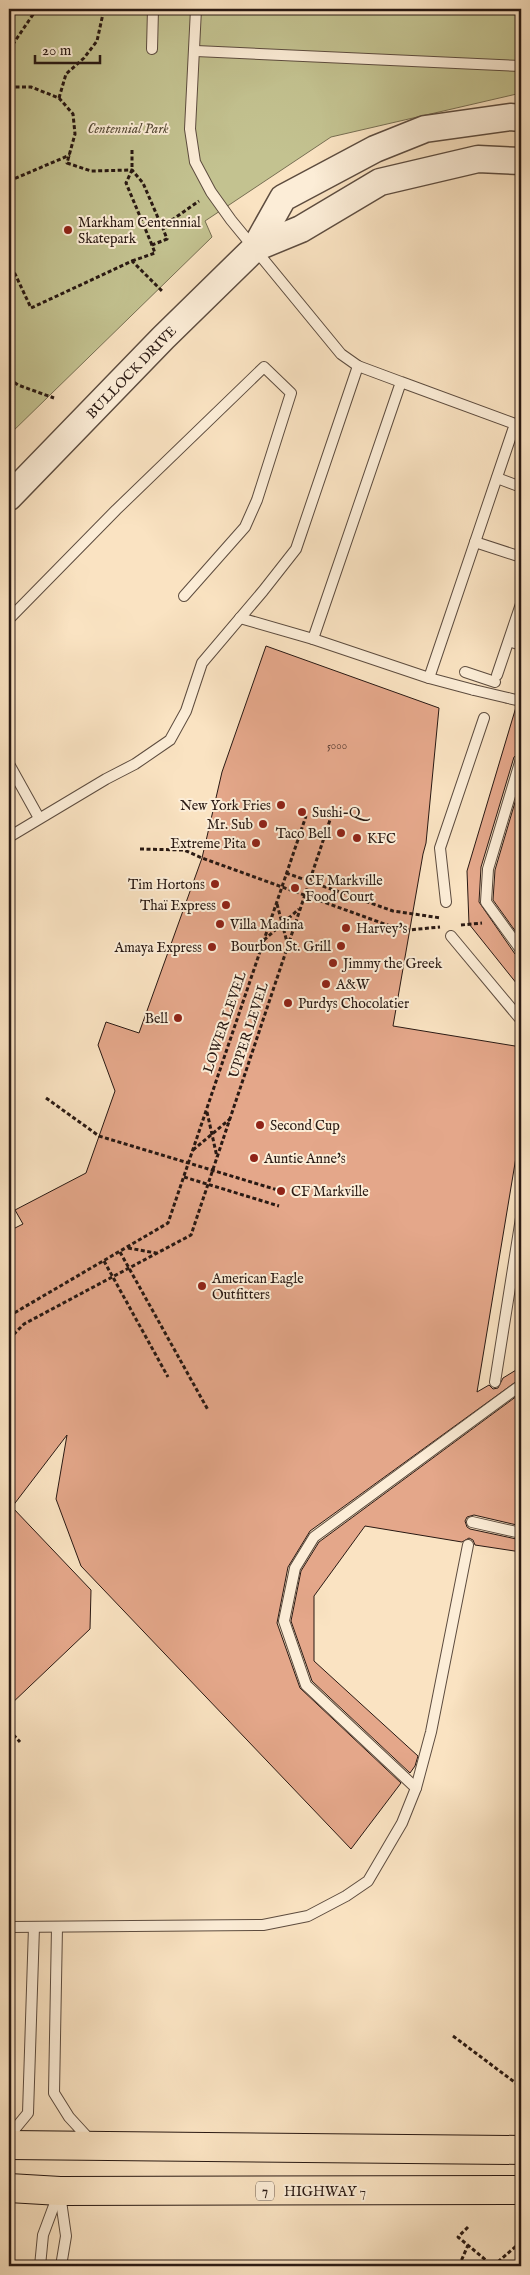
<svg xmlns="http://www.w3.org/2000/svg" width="530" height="2275" viewBox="0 0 530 2275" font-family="'IM FELL English',serif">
<rect width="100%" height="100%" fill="#fae3c2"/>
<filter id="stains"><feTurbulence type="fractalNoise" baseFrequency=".004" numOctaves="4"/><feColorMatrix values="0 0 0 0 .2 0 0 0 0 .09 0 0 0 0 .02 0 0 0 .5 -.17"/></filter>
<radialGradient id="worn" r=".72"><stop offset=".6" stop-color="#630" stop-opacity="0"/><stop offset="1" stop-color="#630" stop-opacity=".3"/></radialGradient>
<!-- green -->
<polygon fill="#c3c290" stroke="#766e52" points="9,9 521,9 521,93 331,137 205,221 212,237 9,435"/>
<!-- building -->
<g fill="#e4a78a" stroke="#291913">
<polygon points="266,646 439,708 426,843 423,854 393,1026 521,1047 521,1127 477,1392 489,1385 493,1389 498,1388 503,1378 521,1367 521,1378 310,1531 288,1567 277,1623 300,1688 401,1783 351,1849 81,1566 56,1499 67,1435 12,1507 91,1590 90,1629 9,1706 9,1231 23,1224 15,1210 86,1173 115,1091 98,1045 106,1022 139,1033 202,858 222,772"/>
<polygon points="516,707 521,708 521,752 514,757 481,867 479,902 515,954 521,957 521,989 469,924 467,871"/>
<polygon points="521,782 521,939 493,900 495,870"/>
<polygon points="521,1393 521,1526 474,1515 467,1517 465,1521 467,1527 470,1529 521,1540 521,1552 475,1545 473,1540 469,1538 462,1542 365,1526 314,1596 314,1661 418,1756 415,1766 410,1773 312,1681 291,1621 301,1571 319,1542"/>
</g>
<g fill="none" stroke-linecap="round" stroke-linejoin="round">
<defs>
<g id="service">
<polyline points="152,49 153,9"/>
<polyline points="196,51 521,66"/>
<polyline points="358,366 401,382 313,639 429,678 515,424 401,382"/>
<polyline points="497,478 521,487"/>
<polyline points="475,542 521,557"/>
<polyline points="240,618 313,639"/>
<polyline points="9,619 116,510 264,367 291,393 257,500 245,527 184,596"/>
<polyline points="509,641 521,645"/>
<polyline points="465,672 495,682"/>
<polyline points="497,675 521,604"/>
<polyline points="429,678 474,690"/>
<polyline points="508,698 521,701"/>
<polyline points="521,759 488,869 486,902 521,950"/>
<polyline points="9,764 39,818"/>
<polyline points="9,837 106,779 135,764 170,740 186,711 202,663 263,591 296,549 358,366 341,354 231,220 211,192 195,162 190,129 196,9"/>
<polyline points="446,902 440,848 484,718"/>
<polyline points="451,936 521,1020"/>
<polyline points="495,1382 521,1218"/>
<polyline points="472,1522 521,1533"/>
<polyline points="416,1788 306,1685 284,1621 295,1568 314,1537 521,1385"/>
<polyline points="9,1927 263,1925 308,1916 346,1896 368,1881 402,1823 416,1788 431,1732 468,1545"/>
<polyline points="57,1927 54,2093 69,2117 91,2141"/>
<polyline points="9,2136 28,2113 34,1927"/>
<polyline points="60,2194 66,2236 61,2266"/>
<polyline points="40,2266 43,2235 59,2192"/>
</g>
<g id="tertiary">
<polyline points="255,248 301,229 380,182 478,159 521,161"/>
<polyline points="9,497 163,338 255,248 283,198 375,149 425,129 510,117 521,118"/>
</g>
<g id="primary">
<polyline points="9,2145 521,2150"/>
<polyline points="9,2188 60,2191 521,2190"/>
</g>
</defs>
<!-- service casing -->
<use href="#service" stroke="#5d4c3f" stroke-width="12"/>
<!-- tertiary casing -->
<use href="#tertiary" stroke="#5d4c3f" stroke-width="29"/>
<!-- primary casing -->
<use href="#primary" stroke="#291913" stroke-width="30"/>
<!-- path -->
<g stroke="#291913" stroke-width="3" stroke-dasharray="4 2.5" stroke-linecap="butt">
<polyline points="30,9 34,13 47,9"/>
<polyline points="9,50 34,13"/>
<polyline points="9,87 31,87 59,98 73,114 75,134 67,163 91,171 132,170 143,183 162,227 199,201"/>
<polyline points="59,98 66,74 84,58 97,41 104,9"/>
<polyline points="132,150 132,170 126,183 152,245"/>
<polyline points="9,181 70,155"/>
<polyline points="9,261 31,308 132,261 163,292"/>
<polyline points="132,261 155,253 152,245 167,239 162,226"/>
<polyline points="9,379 18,385 54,398"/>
<polyline points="140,849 184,850 202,858 390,926 409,930 440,927"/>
<polyline points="286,873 393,911 441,918"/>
<polyline points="277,904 288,946"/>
<polyline points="461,925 482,923"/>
<polyline points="264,940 299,909"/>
<polyline points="46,1098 99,1136 281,1191"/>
<polyline points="207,1112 217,1157"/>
<polyline points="193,1150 230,1119"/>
<polyline points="184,1177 279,1206"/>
<polyline points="128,1248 156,1253"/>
<polyline points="120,1252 208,1410"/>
<polyline points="104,1261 168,1377"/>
<polyline points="9,1316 168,1223 306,816"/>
<polyline points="9,1339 24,1324 191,1235 333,811"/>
<polyline points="9,1730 20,1742"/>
<polyline points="453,2036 521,2087"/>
<polyline points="468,2227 458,2237 493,2266"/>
<polyline points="459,2266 468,2245"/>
<polyline points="493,2266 521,2242"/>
</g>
<!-- service -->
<use href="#service" stroke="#fcedd7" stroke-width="10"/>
<!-- tertiary -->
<use href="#tertiary" stroke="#fcedd7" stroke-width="26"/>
<!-- primary -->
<use href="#primary" stroke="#fae3c2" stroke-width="28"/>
<defs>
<polyline id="service-bridge" points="474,690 508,698"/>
</defs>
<!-- service-bridge casing -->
<use href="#service-bridge" stroke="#5d4c3f" stroke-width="12" stroke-linecap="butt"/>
<!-- service-bridge -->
<use href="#service-bridge" stroke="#fcedd7" stroke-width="10"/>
</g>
<!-- markers -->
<g fill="#8f2418" stroke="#fcedd7" stroke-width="2">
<circle cx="68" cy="230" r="5"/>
<circle cx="281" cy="805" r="5"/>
<circle cx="302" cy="812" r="5"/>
<circle cx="263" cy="824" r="5"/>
<circle cx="341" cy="833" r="5"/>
<circle cx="357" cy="838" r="5"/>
<circle cx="256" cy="843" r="5"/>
<circle cx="215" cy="884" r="5"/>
<circle cx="295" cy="888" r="5"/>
<circle cx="226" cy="905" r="5"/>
<circle cx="220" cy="924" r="5"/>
<circle cx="346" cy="928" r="5"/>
<circle cx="341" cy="946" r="5"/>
<circle cx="212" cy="947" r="5"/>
<circle cx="333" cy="963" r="5"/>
<circle cx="326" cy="984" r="5"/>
<circle cx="288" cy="1003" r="5"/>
<circle cx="178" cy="1018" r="5"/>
<circle cx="260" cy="1125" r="5"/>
<circle cx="254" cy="1158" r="5"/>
<circle cx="281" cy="1191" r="5"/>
<circle cx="202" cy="1286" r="5"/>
</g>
<g text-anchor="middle" stroke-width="4" stroke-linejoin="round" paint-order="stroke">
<!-- number labels -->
<g font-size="11" fill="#583c31">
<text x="337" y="749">5000</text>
</g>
<!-- shield labels -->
<rect fill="#fcedd7" stroke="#68594e" stroke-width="1" x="256" y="2181.5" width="18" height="19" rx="4"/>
<g font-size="12" font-weight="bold" fill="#291913">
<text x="265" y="2195">7</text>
</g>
<!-- park labels -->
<g font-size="14" font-style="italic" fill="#574c38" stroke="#fcedd7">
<text x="128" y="133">Centennial Park</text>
</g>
<!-- poi labels -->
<g font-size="14" fill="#291913" stroke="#fcedd7" text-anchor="start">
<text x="78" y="227">Markham Centennial<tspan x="78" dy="16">Skatepark</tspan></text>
<text x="271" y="810" text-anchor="end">New York Fries</text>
<text x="312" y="817">Sushi-Q</text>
<text x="253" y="829" text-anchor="end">Mr. Sub</text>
<text x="331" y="838" text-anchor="end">Taco Bell</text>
<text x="367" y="843">KFC</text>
<text x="246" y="848" text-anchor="end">Extreme Pita</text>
<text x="305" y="885">CF Markville<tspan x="305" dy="16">Food Court</tspan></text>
<text x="205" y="889" text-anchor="end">Tim Hortons</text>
<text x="216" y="910" text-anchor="end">Thaï Express</text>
<text x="230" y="929">Villa Madina</text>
<text x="356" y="933">Harvey's</text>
<text x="331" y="951" text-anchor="end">Bourbon St. Grill</text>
<text x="202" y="952" text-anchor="end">Amaya Express</text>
<text x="343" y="968">Jimmy the Greek</text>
<text x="336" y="989">A&amp;W</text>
<text x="298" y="1008">Purdys Chocolatier</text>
<text x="168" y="1023" text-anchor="end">Bell</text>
<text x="270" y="1130">Second Cup</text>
<text x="264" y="1163">Auntie Anne's</text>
<text x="291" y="1196">CF Markville</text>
<text x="212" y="1283">American Eagle<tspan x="212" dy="16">Outfitters</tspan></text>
</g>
<!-- street labels -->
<g font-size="14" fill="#291913" stroke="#fcedd7">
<text transform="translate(131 372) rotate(-46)" y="5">BULLOCK DRIVE</text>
<text transform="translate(224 1022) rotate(-71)" y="5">LOWER LEVEL</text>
<text transform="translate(248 1030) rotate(-72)" y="5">UPPER LEVEL</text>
<text x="325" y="2196">HIGHWAY 7</text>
</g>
</g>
<!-- margin -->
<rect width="530" height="2275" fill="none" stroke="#fae3c2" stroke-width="30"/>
<rect x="10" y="10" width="510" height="2255" fill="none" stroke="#291913" stroke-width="2.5"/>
<rect x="15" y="15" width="500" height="2245" fill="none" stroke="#291913"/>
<!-- scale -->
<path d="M35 55v8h65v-8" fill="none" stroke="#291913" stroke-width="2.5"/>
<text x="42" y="55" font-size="15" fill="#291913" stroke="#fcedd7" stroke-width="4" paint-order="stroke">20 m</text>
<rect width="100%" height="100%" filter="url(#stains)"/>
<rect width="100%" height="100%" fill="url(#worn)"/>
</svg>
